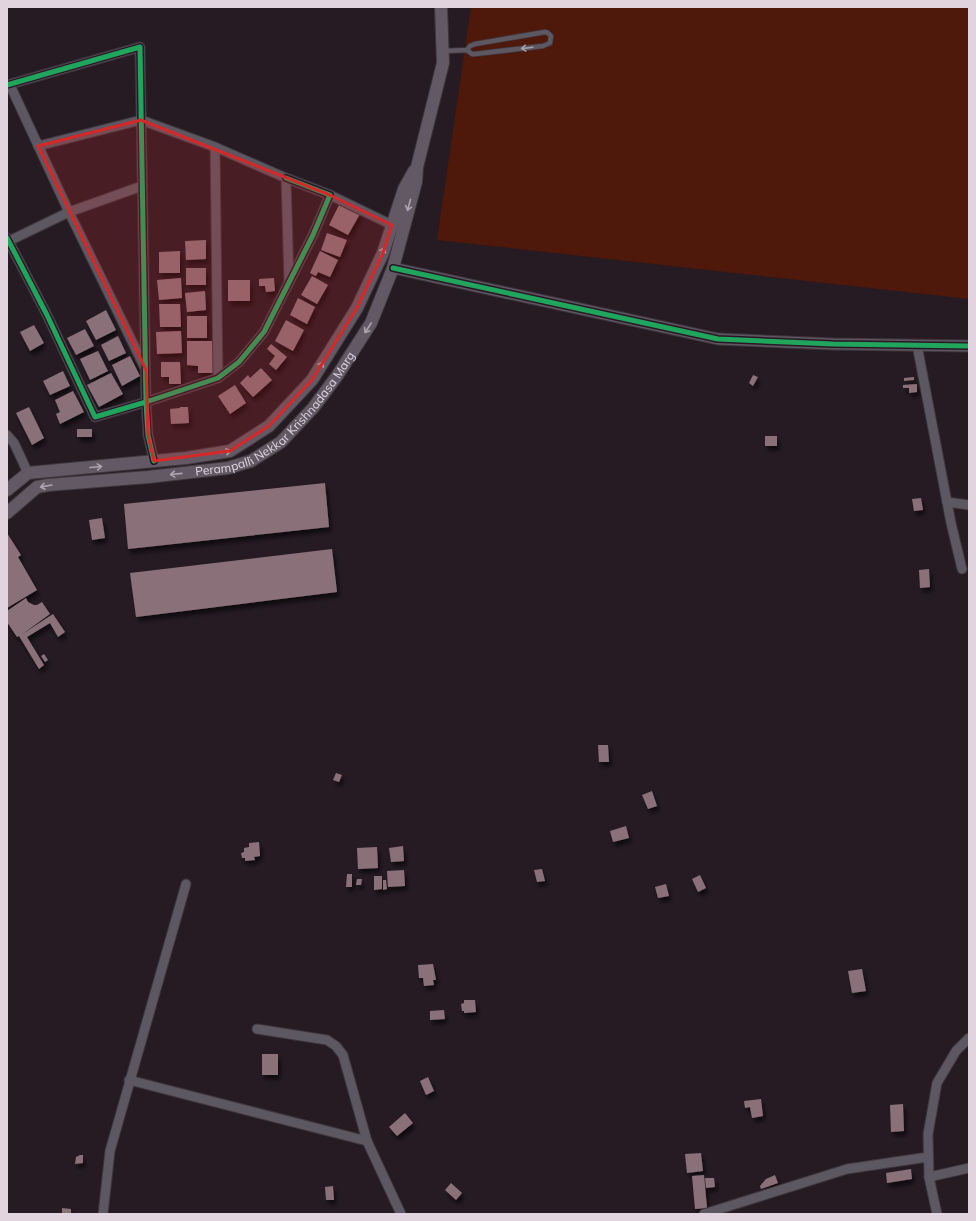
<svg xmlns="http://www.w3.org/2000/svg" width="976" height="1221" viewBox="0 0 976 1221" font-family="Mulish,sans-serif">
<defs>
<filter id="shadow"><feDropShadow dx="2.5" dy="4.5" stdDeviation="2" flood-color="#0009"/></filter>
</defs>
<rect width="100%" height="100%" fill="#261b23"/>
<!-- green -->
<polygon fill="#4e180a" points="471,7 969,7 969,299 437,240"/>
<!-- building -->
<g fill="#8a7179" filter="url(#shadow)">
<polygon points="340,203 360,214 348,235 329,225"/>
<polygon points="327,233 347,240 340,257 321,250"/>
<polygon points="206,240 206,259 186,260 185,241"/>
<polygon points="180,251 180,273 159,273 159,252"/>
<polygon points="320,251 338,260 330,277 318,272 316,276 310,273"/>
<rect x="186" y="268" width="20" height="17"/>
<polygon points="312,276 328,285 317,304 301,295"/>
<polygon points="181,278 182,298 159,300 157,280"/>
<polygon points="274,278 275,291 266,292 265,286 259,286 259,279"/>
<rect x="228" y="280" width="22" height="21"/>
<polygon points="205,291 206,310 187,312 185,293"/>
<polygon points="298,298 315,307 307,324 290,315"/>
<polygon points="159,304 180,304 181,327 160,327"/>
<polygon points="106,310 116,330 96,340 86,321"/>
<rect x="187" y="316" width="20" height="22"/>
<polygon points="286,320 304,330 293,351 275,341"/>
<polygon points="34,325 44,343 30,351 20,332"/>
<polygon points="85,329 94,346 76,355 67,338"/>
<polygon points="181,331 182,353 157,354 156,332"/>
<polygon points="118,336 126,353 109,361 101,345"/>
<polygon points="187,341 213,341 213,373 198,373 198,366 187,365"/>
<polygon points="271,344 287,357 276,370 269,364 275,356 267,349"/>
<polygon points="98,351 108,371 90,380 80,359"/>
<polygon points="130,356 140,376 122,386 112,365"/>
<polygon points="161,362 180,362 181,384 169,384 169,377 161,377"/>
<polygon points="261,368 272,380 253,397 240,383 248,375 250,378"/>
<polygon points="63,371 70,386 50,395 43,381"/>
<polygon points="111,373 123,394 99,407 87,385"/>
<polygon points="753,375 758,377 753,386 749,383"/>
<polygon points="914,377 914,380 904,381 904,378"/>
<polygon points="917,384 917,392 909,393 909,388 903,388 903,385"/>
<polygon points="235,385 246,403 230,414 218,396"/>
<polygon points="73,391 84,412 60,424 56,414 60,412 55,400"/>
<polygon points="29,407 44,438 32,445 16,413"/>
<polygon points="180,407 188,407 189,423 171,424 170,409 180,408"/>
<rect x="77" y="429" width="15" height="8"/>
<rect x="765" y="436" width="12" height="10"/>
<polygon points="325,483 329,527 128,549 124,504"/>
<polygon points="921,498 923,510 914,511 912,499"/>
<polygon points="102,518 105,538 92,540 89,520"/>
<polygon points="7,533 21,555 18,557 37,590 7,608"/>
<polygon points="332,549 337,592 136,617 130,573"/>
<polygon points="929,569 930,587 920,588 919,570"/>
<polygon points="26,598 28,602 34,605 37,605 42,602 50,614 21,635 53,614 65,632 58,637 50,623 27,637 44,665 39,669 19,636 17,637 7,622 7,611"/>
<polygon points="44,654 48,660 45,662 41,656"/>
<polygon points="598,745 608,745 609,762 599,762"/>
<polygon points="336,773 342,775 339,782 333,780"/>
<polygon points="652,791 657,806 648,809 642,795"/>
<polygon points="626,826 629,838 613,842 610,831"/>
<polygon points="259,842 260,856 254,857 255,860 245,861 245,858 242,858 241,853 244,852 244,848 249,847 249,843"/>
<polygon points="403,846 404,861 391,862 389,848"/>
<polygon points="377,847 378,868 358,869 357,848"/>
<polygon points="542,869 545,881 537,882 534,870"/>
<polygon points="404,870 405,886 388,887 387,871"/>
<polygon points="347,874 352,874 352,887 346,887"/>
<polygon points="700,875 706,888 698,892 692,879"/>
<polygon points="374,876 382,876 382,889 374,890"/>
<polygon points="357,879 362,879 361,885 356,885"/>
<polygon points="383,880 386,880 387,889 383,890"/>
<polygon points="666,884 669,896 658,898 655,887"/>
<polygon points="433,964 436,980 433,980 434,985 424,986 423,978 419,978 418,965"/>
<polygon points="862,969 866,991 852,993 848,971"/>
<polygon points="464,1000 475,1000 476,1012 464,1013 464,1011 462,1011 461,1004 464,1003"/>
<polygon points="444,1010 445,1019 430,1020 430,1011"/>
<rect x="262" y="1054" width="16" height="21"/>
<polygon points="428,1077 434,1091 426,1095 420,1081"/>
<polygon points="761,1099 763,1116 752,1118 750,1107 745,1108 744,1101"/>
<polygon points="903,1104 904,1131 891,1132 890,1105"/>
<polygon points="405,1113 413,1123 397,1136 389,1127"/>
<polygon points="701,1153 703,1171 687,1173 685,1154"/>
<polygon points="80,1155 83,1155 83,1163 75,1164 76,1157"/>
<polygon points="911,1169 912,1179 887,1183 886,1173"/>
<polygon points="704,1175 707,1208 695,1209 692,1176"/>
<polygon points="775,1175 778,1183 761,1189 760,1186 766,1179"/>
<polygon points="705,1178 714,1178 715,1187 706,1188"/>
<polygon points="451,1183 462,1193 456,1200 445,1190"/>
<polygon points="333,1186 334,1200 326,1200 325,1187"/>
<polygon points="62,1208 71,1209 71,1214 62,1214"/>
</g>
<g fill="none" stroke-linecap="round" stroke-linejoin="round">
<defs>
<polyline id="service" points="444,51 467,50 472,54 475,54 543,46 550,43 551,36 548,33 545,32 475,44 470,46 467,50"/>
<g id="minor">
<polyline points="7,85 140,47 146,402 148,435 154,461"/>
<polyline points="38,146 141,120 215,147 218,378"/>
<polyline points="215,147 286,178 289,282"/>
<polyline points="142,186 69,212 144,366"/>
<polyline points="330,195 392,225"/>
<polyline points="7,238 47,315 95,417 146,402 218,378 239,362 264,332 313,235 330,195 286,178"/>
<polyline points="9,241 69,212 10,85"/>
<polyline points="917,345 951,523 962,569"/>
<polyline points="7,435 14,443 28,473"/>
<polyline points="947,502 969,505"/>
<polyline points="257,1029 327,1040 336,1046 343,1055 367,1141 401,1214"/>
<polyline points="129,1080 367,1141"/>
<polyline points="929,1177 969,1168"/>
<polyline points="103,1214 110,1151 186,884"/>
<polyline points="704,1214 847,1169 928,1157"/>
<polyline points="937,1214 929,1177 928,1134 937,1083 956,1051 969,1038"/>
</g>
<polyline id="tertiary" points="393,268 718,339 833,344 969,346"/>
<g id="secondary">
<polyline points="7,490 28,473 186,458 230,451 269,426 312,380 357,308 383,253 404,189 414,171"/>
<path id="s1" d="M7,513l30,-26 11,-2 100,-8 80,-9 23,-7 30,-19 32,-34 24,-32 34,-53 22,-55 23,-86 1,-15 26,-104 -2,-56"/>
</g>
</defs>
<!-- service casing -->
<use href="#service" stroke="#3f363c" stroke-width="6"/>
<!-- minor casing -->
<use href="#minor" stroke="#3f363c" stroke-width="11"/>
<!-- tertiary casing -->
<use href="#tertiary" stroke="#3f363c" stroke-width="13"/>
<!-- secondary casing -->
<use href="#secondary" stroke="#3f363c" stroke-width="14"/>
<!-- service -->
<use href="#service" stroke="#5d5762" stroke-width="4.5"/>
<!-- minor -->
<use href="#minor" stroke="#5d5762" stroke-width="9"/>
<!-- tertiary -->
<use href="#tertiary" stroke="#5d5762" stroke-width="11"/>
<!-- secondary -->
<use href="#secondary" stroke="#625965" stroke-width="12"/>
<defs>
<g id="cycleway">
<polyline points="7,85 140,47 146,402 148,435 154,461"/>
<polyline points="7,238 47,315 95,417 146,402 218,378 239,362 264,332 313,235 330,195 286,178"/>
<polyline points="393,268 718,339 833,344 969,346"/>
</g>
</defs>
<!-- cycleway casing -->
<use href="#cycleway" stroke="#2a1726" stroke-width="8"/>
<!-- cycleway -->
<use href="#cycleway" stroke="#20a55d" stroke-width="5"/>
</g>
<!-- one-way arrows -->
<defs><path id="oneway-shaft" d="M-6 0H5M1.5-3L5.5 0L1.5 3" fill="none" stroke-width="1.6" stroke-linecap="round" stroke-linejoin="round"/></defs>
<use stroke="#a69ca6" href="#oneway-shaft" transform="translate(527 48) rotate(173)"/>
<g stroke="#afa3ae">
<use href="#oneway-shaft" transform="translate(409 205) rotate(105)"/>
<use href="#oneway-shaft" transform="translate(382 253) rotate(-68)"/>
<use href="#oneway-shaft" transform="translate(368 328) rotate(123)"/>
<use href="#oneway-shaft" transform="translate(320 367) rotate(-59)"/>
<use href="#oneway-shaft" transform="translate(225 452) rotate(-12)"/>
<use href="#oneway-shaft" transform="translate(96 467) rotate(-5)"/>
<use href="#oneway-shaft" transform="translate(176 474) rotate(174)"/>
<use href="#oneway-shaft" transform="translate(46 486) rotate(170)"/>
</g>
<!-- marked area -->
<path fill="#d62828" fill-opacity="0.2" stroke="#d62828" stroke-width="3" stroke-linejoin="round" d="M141,120l189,75 62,30 -9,28 -26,55 -45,72 -43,46 -39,25 -76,10 -6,-26 -2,-65 -108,-224z"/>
<g text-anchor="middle" stroke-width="4" stroke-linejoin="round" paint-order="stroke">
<!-- street labels -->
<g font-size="12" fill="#e2d4de" stroke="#2a1726">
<text dy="4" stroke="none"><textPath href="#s1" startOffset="302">Perampalli Nekkar Krishnadasa Marg</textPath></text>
</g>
</g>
<!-- border -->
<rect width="976" height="1221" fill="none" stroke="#e2d4de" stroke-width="16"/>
</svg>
